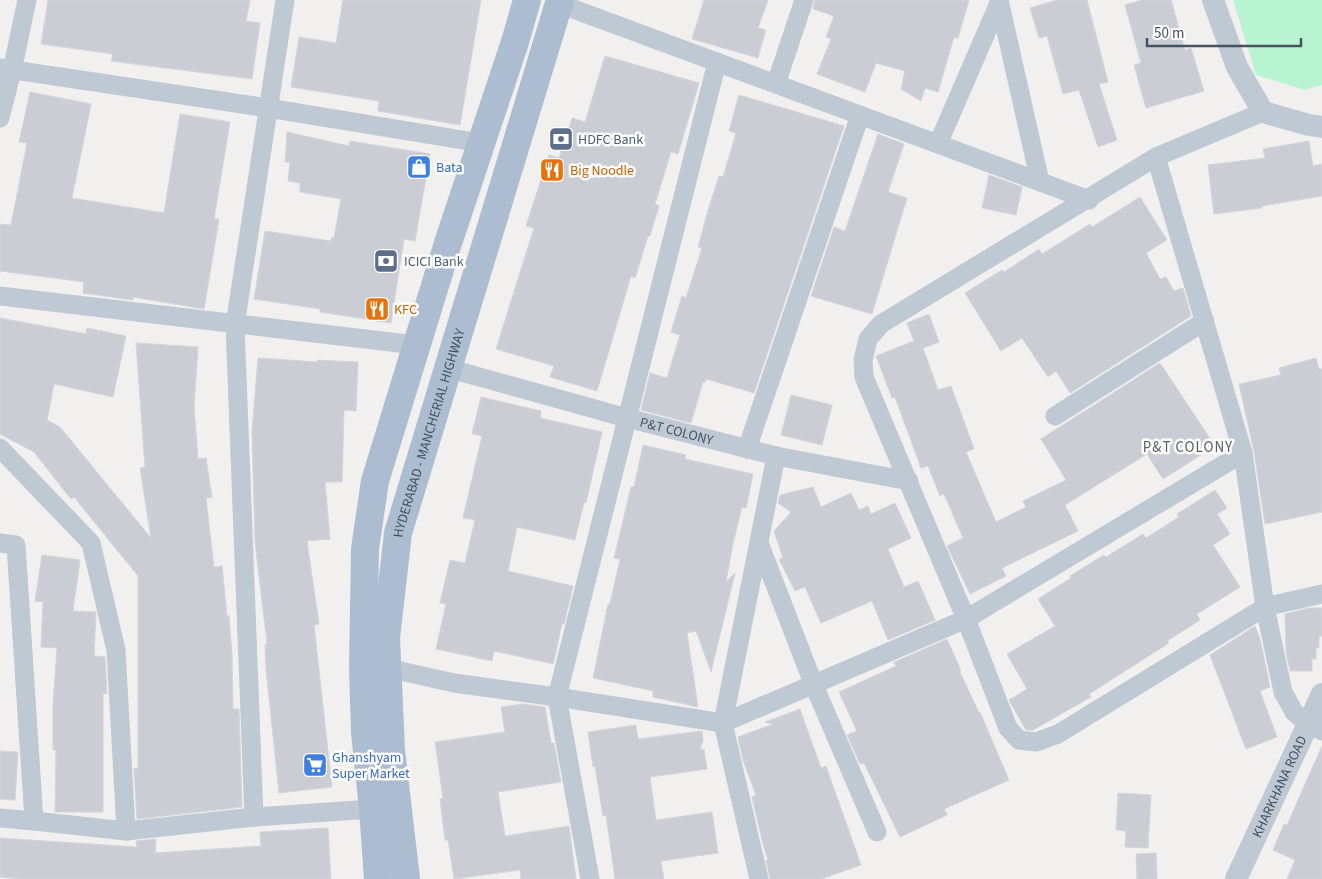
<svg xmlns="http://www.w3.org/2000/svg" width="1322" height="879" viewBox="0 0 1322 879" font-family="'Source Sans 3',sans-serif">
<rect width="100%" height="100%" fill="#f2efef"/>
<!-- green -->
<polygon fill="#b9f4d2" points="1233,0 1322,0 1322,85 1305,90 1256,75"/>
<!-- building -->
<g fill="#caced4" stroke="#d2d5dc">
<polygon points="48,0 250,0 246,21 260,23 252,79 111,61 113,54 41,44"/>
<polygon points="343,0 481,0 460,125 378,111 379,101 291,87 299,37 336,43"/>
<polygon points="704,0 768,0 758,28 766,30 758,58 692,39"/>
<polygon points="815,0 969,0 958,38 954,37 938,92 925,88 921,101 901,89 905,71 876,63 865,92 817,74 831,39 826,37 834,16 813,9"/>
<polygon points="1057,0 1087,0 1108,82 1099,84 1117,140 1098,147 1079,90 1063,94 1047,36 1039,38 1030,8"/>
<polygon points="1142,0 1171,0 1185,50 1191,48 1204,91 1146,108 1134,65 1141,63 1125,5"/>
<polygon points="605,56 699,83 678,154 671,152 655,204 659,206 650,236 648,236 635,278 631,276 597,391 550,377 554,366 496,349 534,228 526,226 549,155 559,158 572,118 585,122"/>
<polygon points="30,92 91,104 72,198 164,213 180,114 230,122 214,219 219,219 204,309 133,297 133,300 83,293 84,282 0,271 0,224 11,225 27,143 19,142"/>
<polygon points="739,95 844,126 754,393 706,379 704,383 703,382 691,423 641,410 650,373 667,378 680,335 671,332 682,296 686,298 702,248 698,247 709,207 719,176 723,177 736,133 729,131"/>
<polygon points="287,132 349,146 350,141 430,154 415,241 404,239 391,323 320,312 320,309 254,299 265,231 331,241 332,237 334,238 341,199 300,192 300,183 288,181 290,162 285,162"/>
<polygon points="878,134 904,144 888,192 907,198 872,314 811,296 834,227 845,231"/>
<polygon points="1309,141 1313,166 1322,164 1322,196 1262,206 1262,208 1214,214 1208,165 1265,158 1263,149"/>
<polygon points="989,175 1022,187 1016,215 982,208"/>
<polygon points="1140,197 1167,240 1146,253 1160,279 1166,277 1174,291 1183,288 1191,316 1070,393 1056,371 1048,377 1022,338 1001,351 965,293 1002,270 1004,272 1039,249 1042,254 1090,224 1092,227"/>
<polygon points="929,314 939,342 923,348 938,390 951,386 974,449 966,452 996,522 1026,507 1023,501 1066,480 1041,439 1160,363 1215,446 1163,479 1147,454 1065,505 1078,531 1002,568 1006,576 970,594 947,546 963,538 944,494 940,496 928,466 921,468 895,397 892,398 876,356 914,341 907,323"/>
<polygon points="0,318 86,334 87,328 126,336 113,397 54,384 47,420 60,427 151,538 140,468 145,467 136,343 198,347 194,407 198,459 206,458 212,497 206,498 214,567 222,566 227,616 229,616 232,655 233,709 239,709 242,807 137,819 134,769 138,768 138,576 74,497 71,499 34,452 0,434"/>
<polygon points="258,358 317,362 317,360 358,362 356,411 344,410 342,482 325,482 330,539 307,541 319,624 314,625 332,787 279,793 266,669 265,644 267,643 255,542 252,432"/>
<polygon points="1316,358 1319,369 1322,369 1322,512 1265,524 1254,451 1239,384 1281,375 1279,368"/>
<polygon points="791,395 832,405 822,445 781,435"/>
<polygon points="481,397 541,411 540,418 602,432 586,503 584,502 575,540 517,527 508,571 573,586 564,624 562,624 553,664 494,651 492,661 436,649 446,604 440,603 450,560 465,563 475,520 463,518 482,436 472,434"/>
<polygon points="643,445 686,455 685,459 753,474 746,508 742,507 732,548 726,582 735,573 711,672 696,631 687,633 698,707 653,697 653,691 593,678 608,604 610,604 620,559 614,558 631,487 634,487"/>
<polygon points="813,487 821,507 851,493 859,510 868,506 871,514 895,503 911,538 888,549 904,587 918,581 935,620 888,640 872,601 821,623 805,587 795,591 779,559 783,558 774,531 791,512 778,503 780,495"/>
<polygon points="1215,490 1227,508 1217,514 1230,534 1213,545 1240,587 1197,614 1200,620 1167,641 1169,643 1089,694 1091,697 1033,730 1026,730 1009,700 1027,689 1007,654 1055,626 1038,599 1071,578 1070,576 1104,555 1106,557 1143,534 1146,538 1179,517 1177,514"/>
<polygon points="42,555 80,560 73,611 96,612 94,656 105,657 107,694 103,693 103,812 55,812 56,750 53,750 53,705 57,648 41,647 43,602 35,601"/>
<polygon points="1309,608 1322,608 1322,636 1319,636 1319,647 1316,648 1316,659 1312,659 1312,671 1290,671 1286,651 1285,614"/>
<polygon points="1255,626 1260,639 1270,687 1260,691 1277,737 1246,749 1210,655"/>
<polygon points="947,639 961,671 960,672 979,713 980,712 1009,780 944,809 947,815 900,837 864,763 860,764 847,735 857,731 839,692 896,666 894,662 897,661"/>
<polygon points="523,704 545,707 551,743 554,743 561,782 498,792 505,836 569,826 576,879 521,879 520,870 454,879 448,840 445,840 440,799 443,798 435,742 505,732 501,707"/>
<polygon points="800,709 821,768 826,766 861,865 821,879 770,879 766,861 768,860 763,844 752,797 756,795 743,760 738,737 773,724 765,722"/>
<polygon points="636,725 638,739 702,731 703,740 700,750 704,749 707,769 650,777 656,820 712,812 718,853 661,861 664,879 615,879 606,815 603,816 595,766 593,767 588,732"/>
<polygon points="1322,746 1322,879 1287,879 1295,860 1273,850 1284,824 1287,825"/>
<polygon points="0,751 18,752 15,800 0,799"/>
<polygon points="1118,793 1151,795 1148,848 1125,847 1126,831 1116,830"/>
<polygon points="328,828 331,879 23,879 0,877 0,838 137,847 136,841 156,839 155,853 261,846 260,832"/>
<polygon points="1156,853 1157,879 1137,879 1136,854"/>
</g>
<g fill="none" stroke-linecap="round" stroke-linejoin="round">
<!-- minor -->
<g stroke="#bec9d3" stroke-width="19">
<polyline points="999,0 1040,182"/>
<polyline points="560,4 1089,200"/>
<polyline points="0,68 268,108 481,143"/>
<polyline points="776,84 804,0"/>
<polyline points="1263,112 1156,157 1243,453 1265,607 1283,692 1294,712 1308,724 1322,731"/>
<polyline points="0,118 12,71 27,0"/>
<polyline points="938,144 999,3"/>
<polyline points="1156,157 881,324 868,339 863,360 864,377 966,619 1008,728 1019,740 1036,742 1058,734 1265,607 1322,594"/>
<polyline points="0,296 416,345"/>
<path id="s1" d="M447,368l180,50 149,38 133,25"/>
<polyline points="1055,416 1205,321"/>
<polyline points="0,448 91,543 116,650 126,831"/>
<polyline points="747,449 860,115"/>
<polyline points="0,543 16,545 34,821"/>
<polyline points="759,543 813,683 877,832"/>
<polyline points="387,668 454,683 557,697 723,723 966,619 1243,453"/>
<polyline points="254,817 235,325 285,0"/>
<polyline points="0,818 34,821 126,831 254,817 373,809"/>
<polyline points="590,879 557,697 717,62"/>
<polyline points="759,879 723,723 776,456"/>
</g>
<!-- tertiary -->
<g stroke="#bec9d3" stroke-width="22">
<polyline points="1213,0 1237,67 1263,112 1309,125 1322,127"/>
<path id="s2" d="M1236,879l86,-185"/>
</g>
<!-- primary -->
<g stroke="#acbdd1" stroke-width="28">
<polyline points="378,879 373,809 365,732 363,668 365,549 375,481 449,240 515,42 527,0"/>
<path id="s3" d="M406,879l-15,-129 -5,-112 12,-105 162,-533"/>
</g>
</g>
<!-- icons -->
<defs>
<symbol id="bank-square" viewBox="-11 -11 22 22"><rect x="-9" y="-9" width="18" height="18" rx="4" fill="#5c6f8a" stroke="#fff"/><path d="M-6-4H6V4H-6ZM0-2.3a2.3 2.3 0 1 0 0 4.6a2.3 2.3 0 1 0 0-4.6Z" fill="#fff"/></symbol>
<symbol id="shop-square" viewBox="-11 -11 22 22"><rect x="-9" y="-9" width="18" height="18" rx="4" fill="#3f7fe0" stroke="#fff"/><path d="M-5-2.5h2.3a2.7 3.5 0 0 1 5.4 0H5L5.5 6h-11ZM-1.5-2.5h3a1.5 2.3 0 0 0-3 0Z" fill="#fff"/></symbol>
<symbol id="restaurant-square" viewBox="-11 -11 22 22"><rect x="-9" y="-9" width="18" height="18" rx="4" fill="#e8710a" stroke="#fff"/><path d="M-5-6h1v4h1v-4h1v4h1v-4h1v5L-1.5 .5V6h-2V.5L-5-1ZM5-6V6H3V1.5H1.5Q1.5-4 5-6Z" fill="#fff"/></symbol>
<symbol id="supermarket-square" viewBox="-11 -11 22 22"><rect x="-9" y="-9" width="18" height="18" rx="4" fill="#3f7fe0" stroke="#fff"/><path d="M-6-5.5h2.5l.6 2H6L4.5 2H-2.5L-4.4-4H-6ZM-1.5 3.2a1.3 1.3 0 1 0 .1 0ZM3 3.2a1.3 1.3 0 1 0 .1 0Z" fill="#fff"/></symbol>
</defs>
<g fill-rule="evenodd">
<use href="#bank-square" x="547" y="125" width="28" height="28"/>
<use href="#shop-square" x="405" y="153" width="28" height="28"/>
<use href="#restaurant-square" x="538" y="156" width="28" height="28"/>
<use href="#bank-square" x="372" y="247" width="28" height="28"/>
<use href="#restaurant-square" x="363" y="295" width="28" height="28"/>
<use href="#supermarket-square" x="301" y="751" width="28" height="28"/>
</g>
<g text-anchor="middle" stroke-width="5" stroke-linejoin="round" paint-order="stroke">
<!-- service labels -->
<g font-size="14" fill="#4e5e75" stroke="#fff" text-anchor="start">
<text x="578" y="144">HDFC Bank</text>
<text x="404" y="266">ICICI Bank</text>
</g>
<!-- shop labels -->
<g font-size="14" fill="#366cbe" stroke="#fff" text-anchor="start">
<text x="436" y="172">Bata</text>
<text x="332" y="762">Ghanshyam<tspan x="332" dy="16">Super Market</tspan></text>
</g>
<!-- food labels -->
<g font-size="14" fill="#c56008" stroke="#fff" text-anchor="start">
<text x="570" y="175">Big Noodle</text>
<text x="394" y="314">KFC</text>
</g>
<!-- street labels -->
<g font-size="14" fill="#45525f" stroke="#fff">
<text dy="5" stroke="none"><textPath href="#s1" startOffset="238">P&amp;T COLONY</textPath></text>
<text dy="5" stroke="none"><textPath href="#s3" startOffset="452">HYDERABAD - MANCHERIAL HIGHWAY</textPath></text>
<text dy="5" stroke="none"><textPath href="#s2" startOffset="102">KHARKHANA ROAD</textPath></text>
</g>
<!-- neighbourhood labels -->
<g font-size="15" letter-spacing="1" fill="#5b5f65" stroke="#fff">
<text x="1188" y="452">P&amp;T COLONY</text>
</g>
</g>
<!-- scale -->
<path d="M1147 38v8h154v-8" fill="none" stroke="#45525f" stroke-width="2.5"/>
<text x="1154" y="38" font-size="15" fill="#45525f" stroke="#ffffff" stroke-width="4" paint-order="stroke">50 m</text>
</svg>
